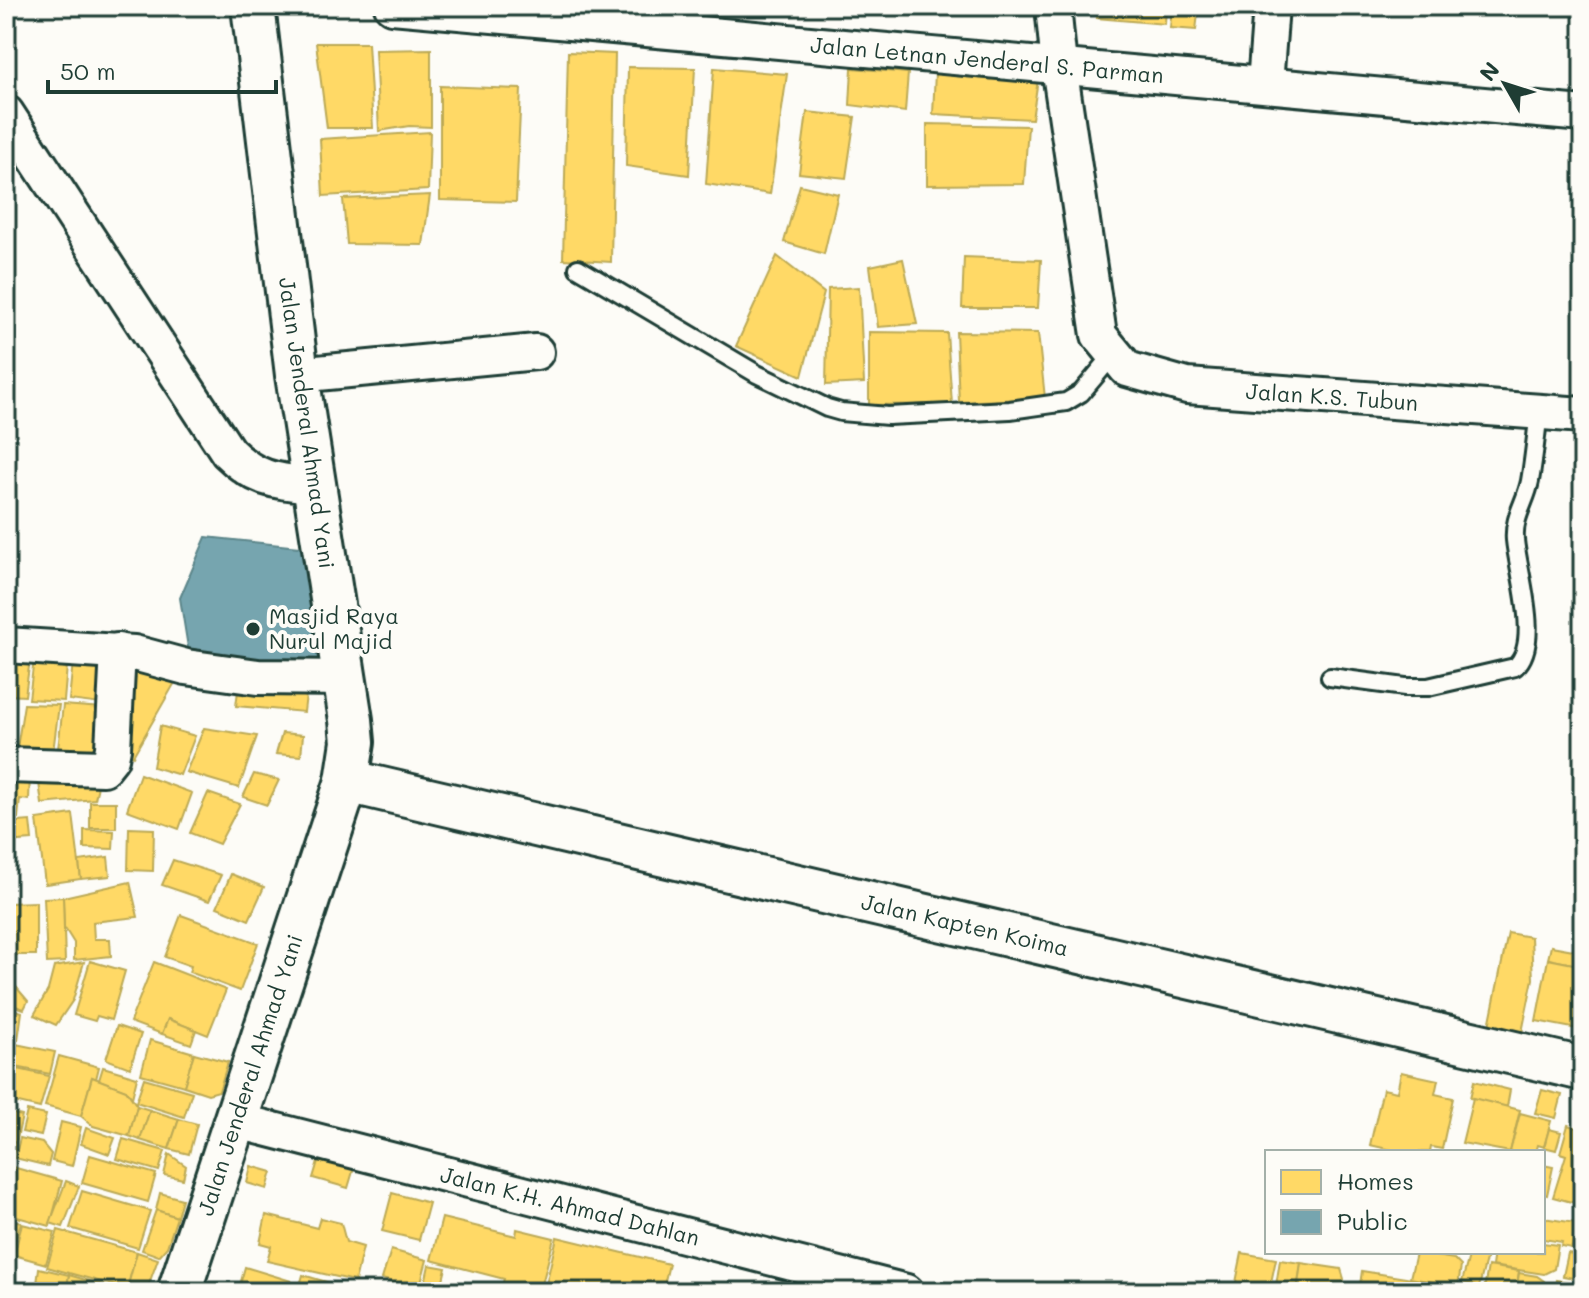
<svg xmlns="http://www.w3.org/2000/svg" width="1589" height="1298" viewBox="0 0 1589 1298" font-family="Mali,sans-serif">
<rect width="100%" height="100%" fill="#fdfcf7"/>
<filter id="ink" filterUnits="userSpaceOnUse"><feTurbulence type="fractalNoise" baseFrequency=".0125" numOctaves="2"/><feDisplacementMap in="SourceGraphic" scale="16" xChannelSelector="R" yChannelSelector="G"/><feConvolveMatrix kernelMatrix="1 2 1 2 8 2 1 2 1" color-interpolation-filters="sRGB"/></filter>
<g filter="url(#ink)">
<!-- homes -->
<g fill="#ffd966" stroke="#bcaa57" stroke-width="2">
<polygon points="869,6 912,6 911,10 869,12"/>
<polygon points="1098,6 1166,6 1165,24 1097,18"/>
<polygon points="1172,6 1199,6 1196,30 1170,28"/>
<polygon points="316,43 368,43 373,128 327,128"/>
<polygon points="431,49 431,127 409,126 379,131 375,50"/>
<polygon points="568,52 615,54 611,262 563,259"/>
<polygon points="628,67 695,68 689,175 626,166"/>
<polygon points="714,68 787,74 770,194 706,184"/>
<polygon points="852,68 908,73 905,112 850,105"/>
<polygon points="935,72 1038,80 1032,119 933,114"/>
<polygon points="440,86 521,89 516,202 440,200"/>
<polygon points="807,112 855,117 846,178 799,173"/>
<polygon points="927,124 1028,126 1024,184 927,185"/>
<polygon points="430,132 428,190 323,196 320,139"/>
<polygon points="800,185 838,194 824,254 784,242"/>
<polygon points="430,195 423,245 347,244 343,199"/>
<polygon points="777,256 824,293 802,376 736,346"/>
<polygon points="964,257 1041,260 1038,308 962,308"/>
<polygon points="903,259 917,324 878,327 870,266"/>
<polygon points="859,287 864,383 826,385 828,289"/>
<polygon points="869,332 947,333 952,404 869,405"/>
<polygon points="956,332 1038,333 1045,398 959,402"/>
<polygon points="6,651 31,652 25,696 6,695"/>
<polygon points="35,651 68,654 64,701 29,699"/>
<polygon points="74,652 108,655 101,704 69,700"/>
<polygon points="127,666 177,679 133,756 119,748"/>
<polygon points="239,683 307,686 304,712 236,706"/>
<polygon points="24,704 59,705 53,752 17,748"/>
<polygon points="63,705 102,708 96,753 58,749"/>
<polygon points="160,726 195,736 180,775 153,767"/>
<polygon points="204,728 257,736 239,788 186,772"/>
<polygon points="282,733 303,735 301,756 276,754"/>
<polygon points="6,771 30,775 29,800 20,799 18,818 6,818"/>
<polygon points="140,774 192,793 179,829 127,810"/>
<polygon points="254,774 279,780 267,805 243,797"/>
<polygon points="38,776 100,777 95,799 42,804"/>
<polygon points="208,793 240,804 219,844 190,833"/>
<rect x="90" y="802" width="26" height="26"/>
<polygon points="73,814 81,879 45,884 37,819"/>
<polygon points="30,821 32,840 6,842 6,823"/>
<polygon points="129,828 154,829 153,871 128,870"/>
<polygon points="84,830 114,831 113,849 84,848"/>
<polygon points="108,857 110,876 81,879 79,861"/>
<polygon points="173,860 221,875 209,901 162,885"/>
<polygon points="231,874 264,887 249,920 217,907"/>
<polygon points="130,882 138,917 93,922 94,939 110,939 111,956 74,960 74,943 64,927 63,897"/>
<polygon points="63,897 65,962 47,963 44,898"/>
<polygon points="36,902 36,955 8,955 8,903"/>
<polygon points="181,915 258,943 240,991 189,972 191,966 165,957"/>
<polygon points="1508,933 1531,937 1533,979 1520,1042 1487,1036"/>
<polygon points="1581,937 1583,966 1548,959 1551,946 1579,951"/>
<polygon points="1548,959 1583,966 1583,1030 1536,1021"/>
<polygon points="90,961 125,971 111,1020 97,1016 95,1021 74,1015"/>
<polygon points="84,962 73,1000 56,1025 34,1015 48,990 54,967"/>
<polygon points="154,962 226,990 208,1035 168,1019 162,1034 130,1022"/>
<polygon points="6,975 28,1001 24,1009 6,1003"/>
<polygon points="6,1007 22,1012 18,1040 6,1037"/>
<polygon points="168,1019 196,1030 191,1044 162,1034"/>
<polygon points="117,1026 141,1034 130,1068 106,1059"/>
<polygon points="150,1040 194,1053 184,1086 141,1074"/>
<polygon points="6,1042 55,1052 50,1074 6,1065"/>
<polygon points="194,1053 228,1062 219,1091 208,1094 184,1086"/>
<polygon points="59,1056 99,1067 96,1079 92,1077 81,1116 45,1106"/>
<polygon points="103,1067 137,1077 132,1098 126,1090 99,1080"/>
<polygon points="18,1069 49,1076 40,1108 10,1101"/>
<polygon points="1401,1072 1438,1080 1435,1094 1453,1098 1442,1149 1431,1147 1430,1152 1401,1152 1370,1145 1383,1089 1397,1092"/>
<polygon points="92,1077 126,1090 137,1106 129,1136 93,1126 81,1116"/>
<polygon points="144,1078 192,1092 184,1117 136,1102"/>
<polygon points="1474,1081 1510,1090 1507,1107 1470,1098"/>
<polygon points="1542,1090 1562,1095 1556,1118 1535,1113"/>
<polygon points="1473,1098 1520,1110 1510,1152 1462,1143"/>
<polygon points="137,1106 150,1110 140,1140 129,1136"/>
<polygon points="150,1110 179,1119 169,1149 140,1140"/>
<polygon points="27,1111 46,1115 41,1136 22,1132"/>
<polygon points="6,1112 22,1116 16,1143 6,1140"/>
<polygon points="1520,1113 1551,1121 1544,1147 1538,1145 1536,1152 1510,1152"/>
<polygon points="179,1119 197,1124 189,1154 169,1149"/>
<polygon points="61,1122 81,1127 72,1166 52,1161"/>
<polygon points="1568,1125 1583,1130 1583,1177 1575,1203 1553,1197 1566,1155 1560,1153"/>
<polygon points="86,1128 115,1138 109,1154 81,1144"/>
<polygon points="1549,1129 1561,1132 1556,1150 1544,1147"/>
<polygon points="20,1138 42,1143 51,1154 48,1166 15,1158"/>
<polygon points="123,1139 165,1151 159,1171 117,1159"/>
<polygon points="6,1140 16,1143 10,1166 6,1165"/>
<polygon points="169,1154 186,1166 183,1179 164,1175"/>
<polygon points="90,1155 156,1174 148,1202 82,1183"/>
<polygon points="319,1158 354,1168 348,1188 313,1178"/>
<polygon points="1543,1165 1553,1167 1547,1195 1543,1194"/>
<polygon points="9,1166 62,1181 50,1226 6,1214 6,1177"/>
<polygon points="251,1166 272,1172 267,1189 247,1183"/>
<polygon points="66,1181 79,1186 63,1227 50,1223"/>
<polygon points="82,1191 150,1211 138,1248 70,1228"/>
<polygon points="160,1193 182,1199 177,1217 156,1210"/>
<polygon points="392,1193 429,1203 419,1240 382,1231"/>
<polygon points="156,1210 177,1217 167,1247 159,1256 142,1250"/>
<polygon points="266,1215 317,1228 320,1218 341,1223 346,1242 363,1247 355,1281 267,1261 271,1246 260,1243"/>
<polygon points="6,1218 21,1222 12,1253 6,1251"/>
<polygon points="442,1218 516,1236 517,1229 554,1238 540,1292 500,1292 504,1279 431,1260"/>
<polygon points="1543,1218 1576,1223 1572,1248 1561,1246 1562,1242 1543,1239"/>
<polygon points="22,1224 55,1232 46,1264 14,1255"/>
<polygon points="58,1230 137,1252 127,1289 47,1267"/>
<polygon points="557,1237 669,1264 664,1285 696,1292 559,1292 545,1289"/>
<polygon points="1543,1243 1558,1245 1554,1269 1544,1274 1492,1266 1494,1252 1543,1252"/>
<polygon points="391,1250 427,1260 419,1289 382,1279"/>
<polygon points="137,1252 158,1259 146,1292 127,1289"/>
<polygon points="1470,1252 1488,1252 1479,1287 1462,1282"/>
<polygon points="1242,1253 1276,1259 1269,1292 1234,1292"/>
<polygon points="1416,1253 1454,1259 1461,1266 1458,1286 1410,1278"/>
<polygon points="1568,1253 1583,1256 1583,1280 1563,1276"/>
<polygon points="1280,1260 1301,1263 1297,1292 1275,1292"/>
<polygon points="1301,1263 1341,1269 1344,1279 1341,1292 1297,1292"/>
<polygon points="429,1265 446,1268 440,1292 423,1292"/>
<polygon points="1488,1266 1519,1271 1516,1292 1484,1290"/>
<polygon points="245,1267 291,1281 288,1292 238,1292"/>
<polygon points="39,1268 69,1275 66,1292 36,1292"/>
<polygon points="1362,1271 1425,1281 1423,1292 1359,1292"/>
<polygon points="1519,1273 1537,1276 1544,1281 1542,1292 1516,1292"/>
<polygon points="69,1275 126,1292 66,1292"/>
<polygon points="303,1275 357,1291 357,1292 298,1292"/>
<polygon points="1556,1280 1583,1284 1583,1292 1554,1292"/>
<polygon points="1425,1281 1461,1286 1461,1292 1423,1292"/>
</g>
<!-- public -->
<polygon fill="#76a5af" stroke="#5c868a" stroke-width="2" points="206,537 308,548 327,665 190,660 180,598"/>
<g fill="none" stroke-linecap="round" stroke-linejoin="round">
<defs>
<g id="service">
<polyline points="578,268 757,374 827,408 841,412 888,416 1010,410 1066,402 1081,393 1114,354"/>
<path d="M1330,677l75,10h23l87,-20c27,-23 3,-94 0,-127 -2,-23 11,-38 15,-59 4,-23 6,-46 9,-69"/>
</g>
<g id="minor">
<polyline points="392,6 1583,114"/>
<polyline points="1053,6 1059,66 1099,335 1127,369 1187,386 1583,415"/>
<polyline points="1265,84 1271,6"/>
<path d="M6,113l222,339c29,29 48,29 87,33"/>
<polyline points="297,375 536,352"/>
<polyline points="6,645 134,653 186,667 258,677 345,678"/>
<polyline points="6,765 103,768 111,758 113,748 118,651"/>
<polyline points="234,1120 906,1292"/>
</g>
<g id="tertiary">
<polyline points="347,781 1583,1069"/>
<polyline points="179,1292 347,781 353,742 351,720 297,375 253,6"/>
</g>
</defs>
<!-- service casing -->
<use href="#service" stroke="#1f3d34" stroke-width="22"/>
<!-- minor casing -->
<use href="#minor" stroke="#1f3d34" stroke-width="40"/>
<!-- tertiary casing -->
<use href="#tertiary" stroke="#1f3d34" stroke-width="48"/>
<!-- service -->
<use href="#service" stroke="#fdfcf7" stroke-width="16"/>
<!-- minor -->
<use href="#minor" stroke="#fdfcf7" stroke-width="34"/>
<!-- tertiary -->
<use href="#tertiary" stroke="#fdfcf7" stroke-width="42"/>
</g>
</g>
<!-- markers -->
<circle fill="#1f3d34" stroke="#fdfcf7" stroke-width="3" cx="253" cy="629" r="8"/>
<g text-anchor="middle" stroke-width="8" stroke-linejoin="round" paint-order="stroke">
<!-- street labels -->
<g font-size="22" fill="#1f3d34" stroke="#fdfcf7">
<text transform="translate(987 60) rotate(5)" y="8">Jalan Letnan Jenderal S. Parman</text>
<text transform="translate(1332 397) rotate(4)" y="8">Jalan K.S. Tubun</text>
<text transform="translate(307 423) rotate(82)" y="8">Jalan Jenderal Ahmad Yani</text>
<text transform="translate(965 925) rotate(13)" y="8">Jalan Kapten Koima</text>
<text transform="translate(250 1075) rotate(-72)" y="8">Jalan Jenderal Ahmad Yani</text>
<text transform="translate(570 1206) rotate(14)" y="8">Jalan K.H. Ahmad Dahlan</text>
</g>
<!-- poi labels -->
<g font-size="22" fill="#1f3d34" stroke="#fdfcf7" text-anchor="start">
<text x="269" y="624">Masjid Raya<tspan x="269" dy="25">Nurul Majid</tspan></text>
</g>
</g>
<!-- margin -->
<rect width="1589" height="1298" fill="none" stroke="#fdfcf7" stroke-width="32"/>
<rect x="16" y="16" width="1557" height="1266" fill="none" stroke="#1f3d34" stroke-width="3" filter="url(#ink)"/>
<!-- legend -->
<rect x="1265" y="1150" width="280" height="104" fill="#fdfcf7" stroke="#a4b0a9" stroke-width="2"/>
<rect x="1281" y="1170" width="40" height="24" fill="#ffd966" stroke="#a4b0a9" stroke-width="2"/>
<text x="1337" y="1190" font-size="24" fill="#1f3d34">Homes</text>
<rect x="1281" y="1210" width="40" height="24" fill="#76a5af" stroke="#a4b0a9" stroke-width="2"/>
<text x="1337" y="1230" font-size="24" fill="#1f3d34">Public</text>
<!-- north arrow -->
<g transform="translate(1505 84) rotate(309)" stroke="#fdfcf7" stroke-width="6" paint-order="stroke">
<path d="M0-6L14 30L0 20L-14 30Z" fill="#1f3d34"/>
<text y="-12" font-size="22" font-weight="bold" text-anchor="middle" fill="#1f3d34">N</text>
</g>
<!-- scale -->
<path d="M48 80v12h228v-12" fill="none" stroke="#1f3d34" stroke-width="4"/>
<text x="60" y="80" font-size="24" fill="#1f3d34" stroke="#fdfcf7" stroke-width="6" paint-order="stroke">50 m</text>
</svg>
